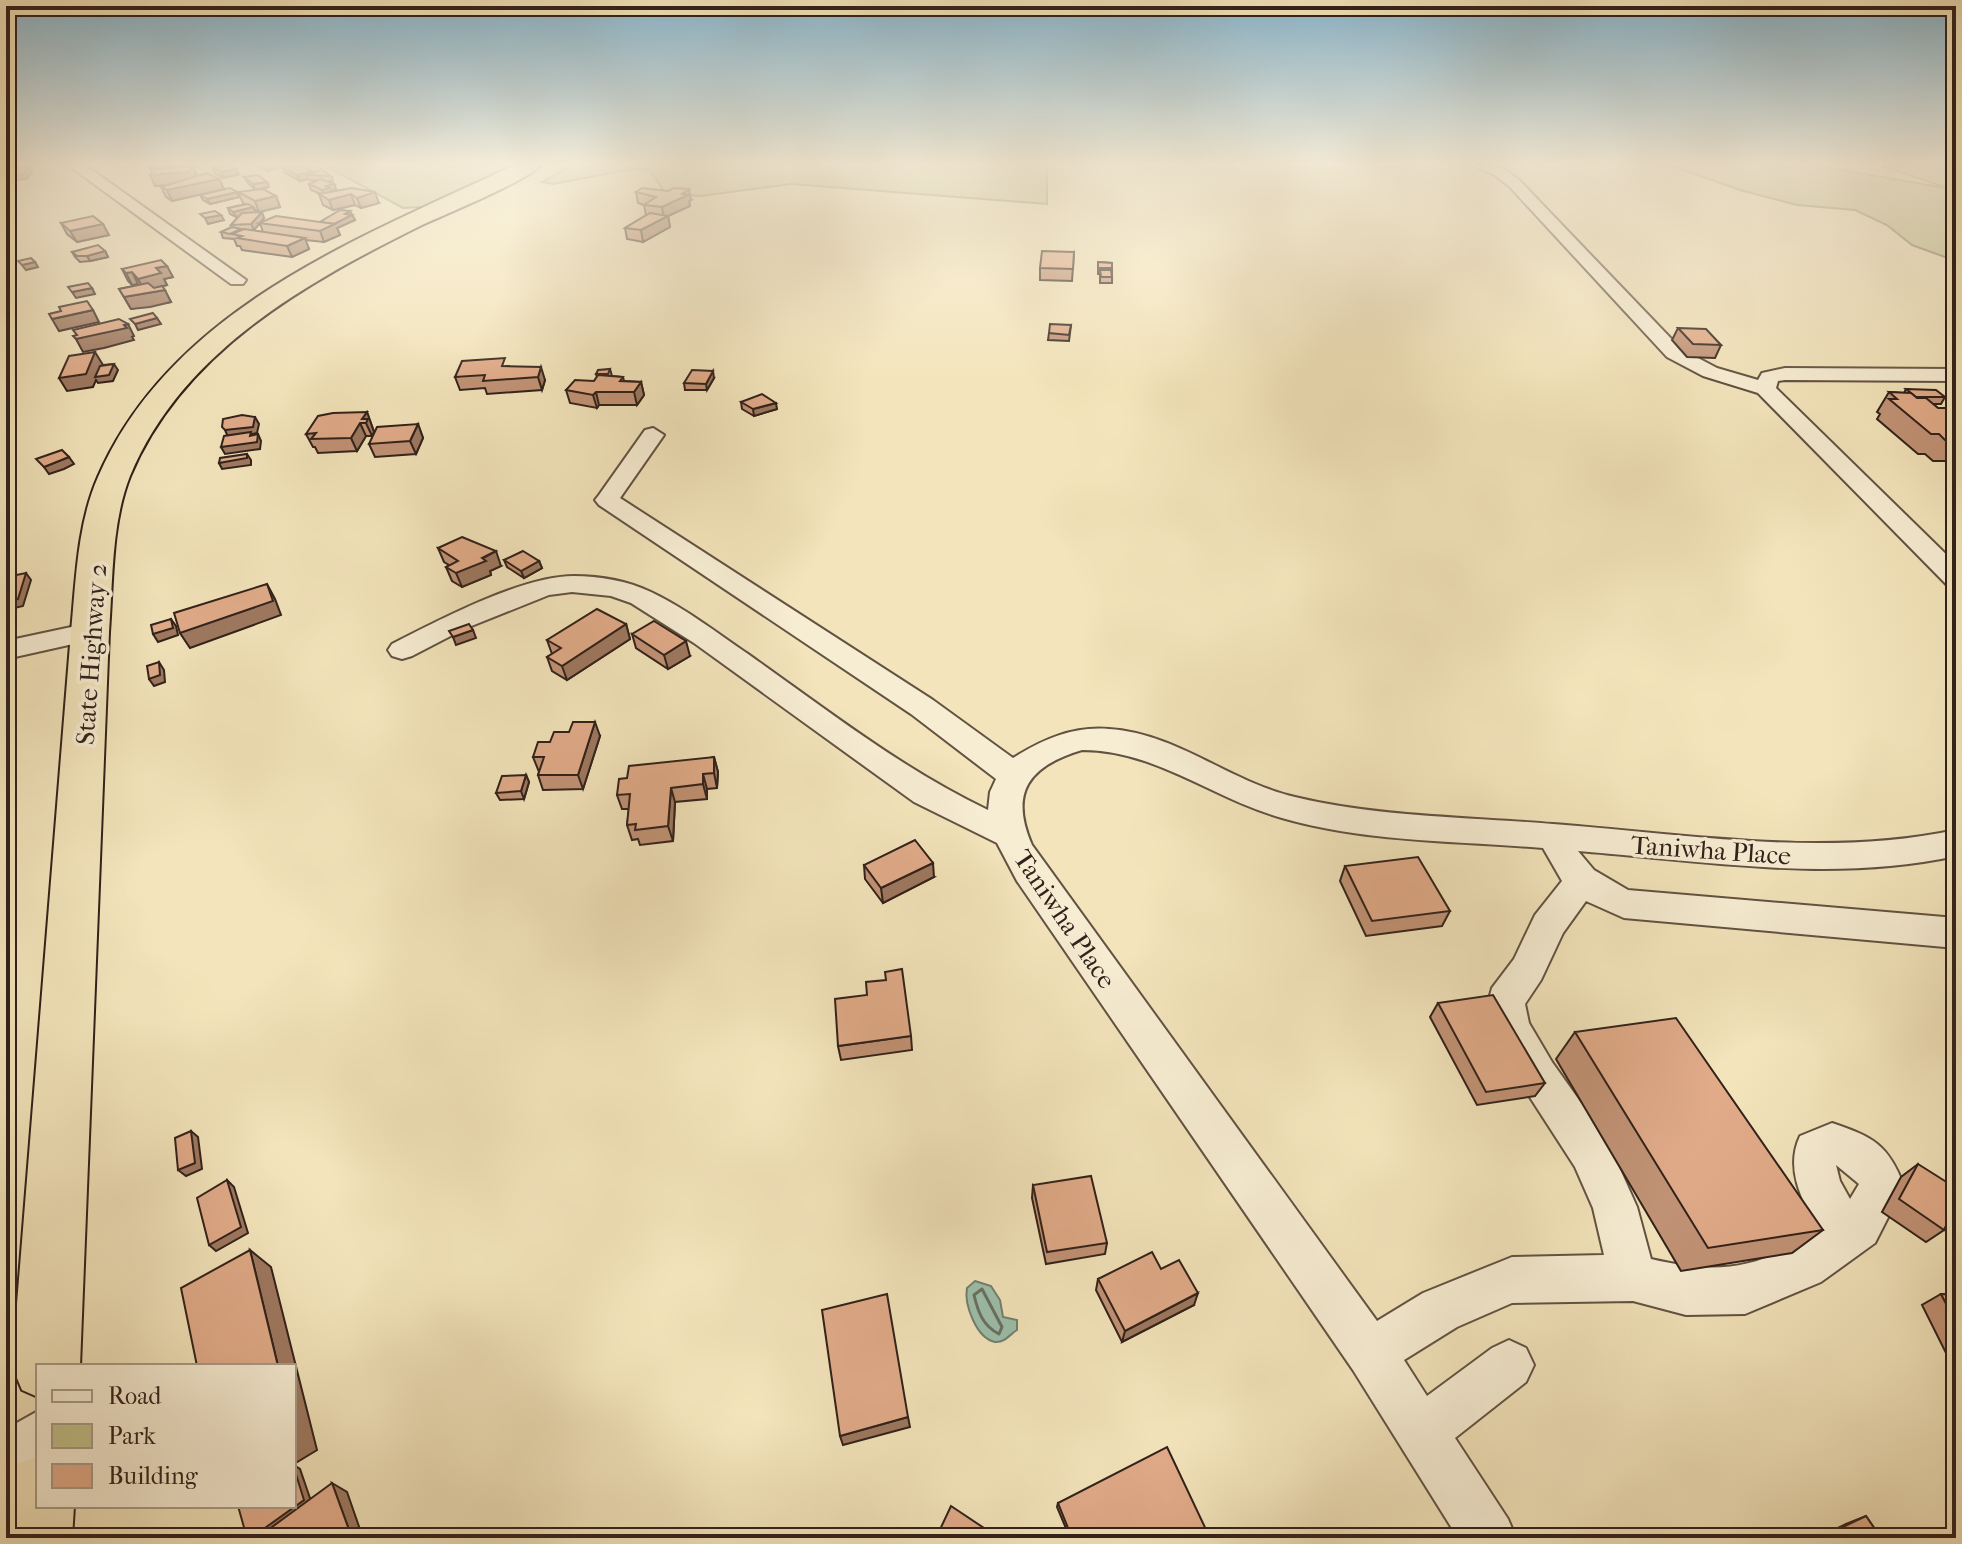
<svg xmlns="http://www.w3.org/2000/svg" width="1962" height="1544" viewBox="0 0 1962 1544" font-family="'IM FELL French Canon',serif">
<rect width="100%" height="100%" fill="#f3e4bb"/>
<filter id="stains"><feTurbulence type="fractalNoise" baseFrequency=".0025" numOctaves="4"/><feColorMatrix values="0 0 0 0 .2 0 0 0 0 .09 0 0 0 0 .02 0 0 0 .5 -.17"/></filter>
<radialGradient id="worn" r=".72"><stop offset=".6" stop-color="#630" stop-opacity="0"/><stop offset="1" stop-color="#630" stop-opacity=".3"/></radialGradient>
<!-- green -->
<g fill="#c2c28b" stroke="#7a7252" stroke-width="2">
<polygon points="324,165 512,165 422,207 403,208"/>
<polygon points="573,165 1047,165 1047,204 791,184 701,196 665,193 650,170 633,169 553,184 542,182"/>
<polygon points="1669,165 1814,165 1951,189 1879,165 1956,165 1956,261 1912,245 1887,225 1855,210 1797,205 1740,190"/>
</g>
<!-- water -->
<path fill="#9dbfab" stroke="#728071" stroke-width="2" d="M975,1281l16,5 9,14 3,17 14,3v10c-7,4 -12,13 -22,12 -19,-4 -31,-38 -28,-54z"/>
<g fill="none" stroke-linecap="round" stroke-linejoin="round">
<!-- shore -->
<path stroke="#677062" stroke-width="3" d="M982,1289l20,38 -3,7c-16,-8 -21,-22 -25,-39z"/>
<defs>
<g id="minor">
<polygon points="68,165 85,165 246,280 243,284 231,284"/>
<polygon points="1470,165 1503,168 1519,180 1681,349 1717,368 1758,380 1762,373 1785,368 1956,369 1956,381 1785,380 1778,381 1776,388 1956,564 1956,587 1947,585 1758,393 1703,376 1667,357 1509,186 1493,174"/>
<path d="M653,428l11,7 -44,63 313,202 80,58c29,-18 59,-32 96,-29 67,4 121,53 186,68 83,20 173,20 258,27 133,10 271,34 403,6v26c-124,27 -252,5 -378,-5l16,19 34,20 328,28v30l-332,-30 -38,-17 -23,32 -22,47 -16,24 4,19 23,39 54,76 31,69 14,52c68,16 109,11 167,-30 -17,-30 -33,-61 -18,-93l32,-13c41,14 56,21 72,63l-29,57 -54,39 -76,32 -59,1 -53,-14 -121,2 -55,24 -53,33 23,36 65,-48 17,-8 17,8 8,17 -8,17 -71,56 53,81 8,19h-58l-105,-168 -336,-489 -20,-38 -83,-41 -220,-159 -63,-40 -20,-7 -39,-4 -23,3 -85,34 -52,27 -10,3 -10,-3 -4,-6 4,-6c47,-24 130,-68 182,-68 25,0 54,5 77,16 34,16 66,41 97,62 78,55 154,115 240,156l2,-18 6,-13 -85,-65 -312,-209 -4,-5 4,-5 46,-65zM1082,750c74,0 131,49 200,68 83,24 175,23 261,30l19,33 -27,34 -21,44 -22,29 -6,22 12,32 26,46 51,79 18,41 11,47 -92,2 -89,36 -46,28 -345,-476c-23,-53 -3,-79 50,-95zM1836,1165l23,19 -9,15 -10,-18z"/>
<polygon points="90,623 100,626 104,632 100,638 6,659 6,641"/>
<polygon points="38,1411 38,1469 6,1486 6,1429"/>
</g>
<g id="highway">
<path d="M515,165h26c-14,16 -95,49 -119,60 -115,57 -240,126 -292,251 -19,48 -17,105 -21,156l-29,734h-42v31l-16,-7 -10,-24 59,-734c5,-51 6,-107 27,-155 73,-169 262,-239 417,-312z"/>
<polygon points="38,1456 38,1506 74,1506 72,1538 6,1538 6,1481 12,1466"/>
</g>
</defs>
<!-- minor casing -->
<use href="#minor" stroke="#625242" stroke-width="4"/>
<!-- highway casing -->
<use href="#highway" stroke="#31211a" stroke-width="4"/>
<!-- minor -->
<use href="#minor" fill="#f7edd3" fill-rule="evenodd"/>
<!-- highway -->
<use href="#highway" fill="#f3e4bb" fill-rule="evenodd"/>
</g>
<!-- wall -->
<g fill="#c29376" stroke="#31211a" stroke-width="2" fill-rule="evenodd">
<polygon points="257,165 281,165 277,166 278,168 267,171"/>
<polygon points="149,167 184,167 197,176 219,179 224,189 172,201 166,197 161,187 168,185 155,186 152,172"/>
<polygon points="213,168 239,174 223,178 215,173"/>
<polygon points="283,168 331,176 333,181 326,181 334,184 336,189 331,191 331,192 352,188 379,203 361,208 355,205 333,210 323,205 319,194 321,194 311,190 309,184 317,180 309,180 308,179 300,181 285,173"/>
<polygon points="244,177 267,182 269,187 255,190 247,182"/>
<polygon points="237,192 239,197 210,204 203,200 200,195"/>
<path d="M238,192l38,4 4,11 -21,5 -5,-3 2,4 8,5 -4,4h60l32,-7 3,5 -18,8 3,7 -16,7 -19,-2 4,9 -17,8 -50,-7 -2,-4h-3l-3,-7 -11,-1 -2,-6 11,-5 -1,-2 7,-8h-2l-6,-3 -2,-6 17,-4 -2,-1zM260,223l3,9 -13,-2h4z"/>
<polygon points="636,192 691,200 689,201 690,206 668,216 670,227 643,242 627,239 625,228 646,215 644,205 638,203"/>
<polygon points="61,223 109,235 77,242 67,234"/>
<polygon points="105,251 108,257 90,261 80,262 75,257 72,252"/>
<polygon points="1074,252 1072,281 1040,280 1040,268"/>
<polygon points="1098,262 1112,263 1112,283 1100,283 1100,274 1098,274"/>
<polygon points="122,269 173,277 164,279 167,285 162,286 171,302 131,309 119,289 139,285 138,284 132,285 128,281"/>
<polygon points="1071,325 1069,341 1048,340 1049,333"/>
<polygon points="1678,328 1721,345 1715,358 1687,357 1672,340"/>
<polygon points="508,366 545,380 542,390 487,394 485,388 460,390 455,377"/>
<polygon points="610,369 612,376 623,377 624,381 641,382 644,395 637,405 599,405 597,408 570,403 566,390 594,381 597,377 596,374"/>
<polygon points="714,378 707,390 685,390 684,383"/>
<polygon points="1906,389 1945,397 1941,404 1933,404 1938,408 1956,413 1956,455 1951,461 1933,461 1925,454 1918,454 1877,419 1880,414 1877,412 1889,392 1904,393"/>
<polygon points="741,402 777,409 754,416 742,409"/>
<polygon points="367,412 374,432 372,436 366,436 357,451 318,453 315,447 313,447 306,434"/>
<polygon points="418,424 423,438 416,454 375,457 369,444"/>
<polygon points="438,548 501,566 490,571 491,575 462,587 452,581 446,567 449,565 444,562"/>
<polygon points="504,560 539,561 542,568 524,578 507,567"/>
<polygon points="626,624 630,639 567,680 552,671 547,657 552,654 547,640"/>
<polygon points="632,634 690,656 668,669 636,648"/>
<polygon points="600,736 583,789 543,790 538,775 539,772 533,757 550,742"/>
<polygon points="714,757 718,772 717,788 707,789 707,799 675,802 673,841 640,845 638,839 632,840 627,825 629,809 622,809 617,795 627,778"/>
<polygon points="526,775 529,782 524,799 500,800 496,793"/>
<polygon points="864,865 934,877 883,903 865,879"/>
<polygon points="1345,866 1450,911 1442,926 1366,936 1340,881"/>
<polygon points="1438,1003 1545,1083 1535,1096 1477,1105 1430,1017"/>
<polygon points="1575,1032 1823,1230 1792,1253 1681,1271 1556,1059"/>
<polygon points="911,1036 912,1050 841,1060 838,1046"/>
<polygon points="1918,1164 1944,1230 1926,1242 1882,1212 1901,1177"/>
<polygon points="1033,1185 1107,1243 1105,1254 1046,1264 1032,1198"/>
<polygon points="1161,1269 1194,1305 1122,1342 1096,1290 1098,1279"/>
<polygon points="1941,1294 1956,1295 1956,1373 1922,1305"/>
<polygon points="1058,1503 1210,1538 1070,1538 1057,1507"/>
<polygon points="1866,1516 1881,1538 1817,1538 1846,1524"/>
</g>
<!-- shaded-wall -->
<g fill="#9e7860" stroke="#31211a" stroke-width="2">
<polygon points="172,165 188,165 164,174 193,166 197,176 193,182 155,186 150,175"/>
<polygon points="265,165 282,165 277,166 278,168 267,171"/>
<polygon points="29,167 32,172 27,179 15,180 12,175"/>
<polygon points="236,169 239,174 223,178 221,172"/>
<polygon points="313,172 307,175 308,179 300,181 297,175"/>
<polygon points="219,179 224,189 172,201 167,190"/>
<polygon points="267,182 269,187 255,190 253,184"/>
<polygon points="334,184 336,189 331,191 332,193 324,195 322,190 326,186"/>
<polygon points="689,189 691,200 689,201 690,206 668,216 670,227 643,242 641,230 664,218 662,207"/>
<polygon points="237,192 239,197 210,204 207,199"/>
<polygon points="375,192 379,203 361,208 357,198"/>
<polygon points="351,194 355,205 333,210 329,200"/>
<polygon points="276,196 280,207 259,212 255,201"/>
<polygon points="253,207 256,213 236,217 233,212"/>
<polygon points="350,211 355,220 337,228 340,235 324,242 320,231"/>
<polygon points="262,212 264,218 254,230 251,224"/>
<polygon points="221,215 224,220 208,224 205,218"/>
<polygon points="103,224 109,235 77,242 70,231"/>
<polygon points="305,238 309,249 292,257 287,246"/>
<polygon points="105,251 108,257 90,261 87,256"/>
<polygon points="35,262 38,267 26,270 22,265"/>
<polygon points="167,266 173,277 164,279 167,285 145,291 138,279 156,268"/>
<polygon points="132,272 138,284 132,285 126,273"/>
<polygon points="92,288 95,294 76,298 72,292"/>
<polygon points="165,290 171,302 150,307 131,309 124,297"/>
<polygon points="93,310 99,322 59,331 52,319"/>
<polygon points="157,318 161,324 138,330 135,324"/>
<polygon points="128,324 134,336 132,337 134,340 104,348 83,352 76,339"/>
<polygon points="95,352 103,365 114,364 118,370 113,381 98,383 96,380 93,387 67,391 59,378"/>
<polygon points="541,367 545,380 542,390 538,377"/>
<polygon points="713,371 714,378 707,390 706,384"/>
<polygon points="641,382 644,395 637,405 634,392"/>
<polygon points="596,392 599,405 597,408 593,395"/>
<polygon points="776,403 777,409 754,416 753,409"/>
<polygon points="367,412 374,432 372,436 366,423 362,419"/>
<polygon points="255,417 259,424 257,433 252,434 254,438 228,437 225,430"/>
<polygon points="360,423 366,436 357,451 351,438"/>
<polygon points="418,424 423,438 416,454 410,441"/>
<polygon points="258,434 261,441 260,449 225,454 221,447"/>
<polygon points="247,454 251,460 251,465 222,469 219,463"/>
<polygon points="69,457 74,464 64,469 49,474 44,467"/>
<polygon points="496,551 501,566 490,571 491,575 462,587 456,573"/>
<polygon points="539,561 542,568 524,578 521,571"/>
<polygon points="26,573 31,580 23,606 6,610 6,601"/>
<polygon points="267,584 275,599 281,615 190,648 180,633"/>
<polygon points="171,619 176,626 178,635 158,642 153,634"/>
<polygon points="626,624 630,639 567,680 562,666"/>
<polygon points="473,630 476,638 456,645 453,637"/>
<polygon points="686,641 690,656 668,669 664,655"/>
<polygon points="159,662 164,670 165,682 154,686 149,679"/>
<polygon points="595,722 600,736 583,789 578,775"/>
<polygon points="714,757 718,772 717,788 714,773"/>
<polygon points="703,774 707,789 707,799 703,784"/>
<polygon points="526,775 529,782 524,799 521,791"/>
<polygon points="671,788 675,802 673,841 668,826"/>
<polygon points="933,863 934,877 883,903 881,888"/>
<polygon points="191,1131 198,1137 202,1169 186,1176 178,1170"/>
<polygon points="227,1180 234,1187 248,1233 216,1251 209,1245"/>
<polygon points="250,1250 271,1267 317,1450 294,1464 294,1366 278,1366"/>
<polygon points="1198,1293 1194,1305 1122,1342 1125,1331"/>
<polygon points="908,1417 910,1427 843,1445 840,1436"/>
<polygon points="294,1465 300,1469 312,1504 264,1538 251,1538 294,1468"/>
<polygon points="332,1483 347,1492 363,1538 352,1538"/>
</g>
<!-- building -->
<g fill="#e1ab89" stroke="#31211a" stroke-width="2">
<polygon points="155,165 172,165 162,169 149,167"/>
<polygon points="229,165 236,169 221,172 213,168"/>
<polygon points="295,165 300,165 313,172 297,175 283,168"/>
<polygon points="193,166 188,172 150,175 155,169"/>
<polygon points="29,167 24,174 12,175 16,168"/>
<polygon points="321,169 331,176 307,175"/>
<polygon points="207,173 219,179 167,190 161,187"/>
<polygon points="258,175 267,182 253,184 244,177"/>
<polygon points="321,179 334,184 326,186 330,188 322,190 309,184"/>
<polygon points="230,188 237,192 207,199 200,195"/>
<polygon points="352,188 375,192 357,198 351,194 329,200 319,194"/>
<polygon points="642,188 668,191 674,188 689,189 682,194 688,195 662,207 644,205 656,197 636,192"/>
<polygon points="263,189 276,196 255,201 238,192"/>
<polygon points="248,204 253,207 233,212 228,208"/>
<polygon points="340,210 350,211 345,214 352,215 334,224 320,222"/>
<polygon points="215,211 221,215 205,218 200,214"/>
<polygon points="262,212 251,224 231,225 242,213"/>
<polygon points="650,213 668,216 641,230 625,228"/>
<polygon points="93,216 103,224 70,231 61,223"/>
<polygon points="276,216 335,224 320,231 259,223"/>
<polygon points="232,227 241,229 230,234 221,232"/>
<polygon points="244,229 305,238 287,246 237,238 242,236 232,234"/>
<polygon points="98,245 105,251 87,256 77,256 72,252"/>
<polygon points="1042,251 1074,252 1073,269 1040,268"/>
<polygon points="31,258 35,262 22,265 18,261"/>
<polygon points="161,260 167,266 156,268 161,273 138,279 132,272 126,273 122,269"/>
<polygon points="1098,262 1112,263 1112,268 1098,268"/>
<polygon points="1100,270 1111,270 1112,277 1101,277"/>
<polygon points="88,283 92,288 72,292 68,287"/>
<polygon points="148,283 154,288 162,286 165,290 124,297 119,289"/>
<polygon points="87,301 93,310 52,319 49,314 61,311 59,307"/>
<polygon points="153,313 157,318 135,324 130,319"/>
<polygon points="119,319 128,324 124,325 127,328 76,339 73,336 77,335 73,330"/>
<polygon points="1050,324 1071,325 1069,335 1049,333"/>
<polygon points="1678,328 1706,329 1721,345 1693,344"/>
<polygon points="95,352 86,374 59,378 69,356"/>
<polygon points="505,358 502,366 541,367 538,377 483,381 485,375 455,377 462,361"/>
<polygon points="114,364 109,375 95,377 100,366"/>
<polygon points="610,369 608,374 596,374 598,370"/>
<polygon points="692,370 713,371 706,384 684,383"/>
<polygon points="598,375 623,377 620,381 641,382 634,392 596,392 593,395 566,390 575,380 594,381"/>
<polygon points="1906,389 1936,390 1945,397 1916,397"/>
<polygon points="1889,392 1911,393 1917,398 1926,398 1938,408 1950,408 1956,413 1956,441 1946,441 1939,434 1931,434 1889,399 1897,399"/>
<polygon points="762,394 776,403 753,409 741,402"/>
<polygon points="367,412 362,419 368,419 366,423 360,423 351,438 311,439 316,433 306,434 318,416 333,413"/>
<polygon points="242,415 255,417 253,427 225,430 222,427 223,419"/>
<polygon points="418,424 410,441 369,444 377,427"/>
<polygon points="251,432 250,436 258,434 257,442 221,447 224,436"/>
<polygon points="62,450 69,457 44,467 36,459"/>
<polygon points="247,454 247,458 219,463 220,458"/>
<polygon points="462,537 496,551 482,558 486,561 456,573 446,567 458,561 438,548"/>
<polygon points="523,551 539,561 521,571 504,560"/>
<polygon points="26,573 18,599 6,601 6,577"/>
<polygon points="267,584 273,601 180,633 174,613"/>
<polygon points="597,609 626,624 562,666 547,657 561,648 547,640"/>
<polygon points="171,619 173,628 153,634 151,625"/>
<polygon points="654,621 686,641 664,655 632,634"/>
<polygon points="469,624 473,630 453,637 449,631"/>
<polygon points="159,662 160,675 149,679 147,666"/>
<polygon points="573,722 595,722 578,775 538,775 544,757 533,757 538,742 550,742 554,732 569,732"/>
<polygon points="714,757 714,773 703,774 703,784 671,788 668,826 635,830 636,824 627,825 630,794 617,795 619,779 627,778 629,766"/>
<polygon points="526,775 521,791 496,793 502,776"/>
<polygon points="915,840 933,863 881,888 864,865"/>
<polygon points="1418,857 1450,911 1372,921 1345,866"/>
<polygon points="902,969 911,1036 838,1046 835,999 867,995 866,982 886,980 885,972"/>
<polygon points="1493,995 1545,1083 1486,1092 1438,1003"/>
<polygon points="1676,1018 1823,1230 1708,1248 1575,1032"/>
<polygon points="191,1131 195,1163 178,1170 175,1138"/>
<polygon points="1918,1164 1956,1188 1956,1205 1944,1230 1899,1199"/>
<polygon points="1091,1176 1107,1243 1047,1252 1033,1185"/>
<polygon points="227,1180 241,1227 209,1245 197,1198"/>
<polygon points="250,1250 278,1366 197,1366 181,1288"/>
<polygon points="1152,1252 1161,1269 1179,1260 1198,1293 1125,1331 1098,1279"/>
<polygon points="887,1294 908,1417 840,1436 822,1310"/>
<polygon points="1941,1294 1956,1295 1956,1323"/>
<polygon points="1167,1447 1210,1538 1072,1538 1058,1503"/>
<polygon points="294,1468 304,1500 251,1538 247,1538 238,1506 294,1506"/>
<polygon points="332,1483 352,1538 257,1538"/>
<polygon points="951,1506 999,1538 936,1538"/>
<polygon points="1866,1516 1881,1538 1820,1538"/>
</g>
<!-- sky -->
<linearGradient id="sky" x2="0" y2="1"><stop stop-color="#8ab8d0"/><stop offset="0.43" stop-color="#faf3e0"/><stop offset="1" stop-color="#faf3e0" stop-opacity="0"/></linearGradient>
<rect width="1962" height="381" fill="url(#sky)"/>
<g text-anchor="middle" stroke-width="7" stroke-linejoin="round" paint-order="stroke">
<!-- street labels -->
<g font-size="26" fill="#31211a" stroke="#f7edd3">
<text transform="translate(91 654) rotate(-86)" y="9">State Highway 2</text>
<text transform="translate(1711 850) rotate(4)" y="9">Taniwha Place</text>
<text transform="translate(1065 919) rotate(56)" y="9">Taniwha Place</text>
</g>
</g>
<!-- margin -->
<rect width="1962" height="1544" fill="none" stroke="#f3e4bb" stroke-width="32"/>
<rect x="8" y="8" width="1946" height="1528" fill="none" stroke="#31211a" stroke-width="4"/>
<rect x="16" y="16" width="1930" height="1512" fill="none" stroke="#31211a" stroke-width="2"/>
<!-- legend -->
<rect x="36" y="1364" width="260" height="144" fill="#f7edd3" stroke="#a89b89" stroke-width="2"/>
<rect x="52" y="1390" width="40" height="12" fill="#f7edd3" stroke="#a89b89" stroke-width="2"/>
<text x="108" y="1404" font-size="24" fill="#31211a">Road</text>
<rect x="52" y="1424" width="40" height="24" fill="#c2c28b" stroke="#a89b89" stroke-width="2"/>
<text x="108" y="1444" font-size="24" fill="#31211a">Park</text>
<rect x="52" y="1464" width="40" height="24" fill="#e1ab89" stroke="#a89b89" stroke-width="2"/>
<text x="108" y="1484" font-size="24" fill="#31211a">Building</text>
<rect width="100%" height="100%" filter="url(#stains)"/>
<rect width="100%" height="100%" fill="url(#worn)"/>
</svg>
